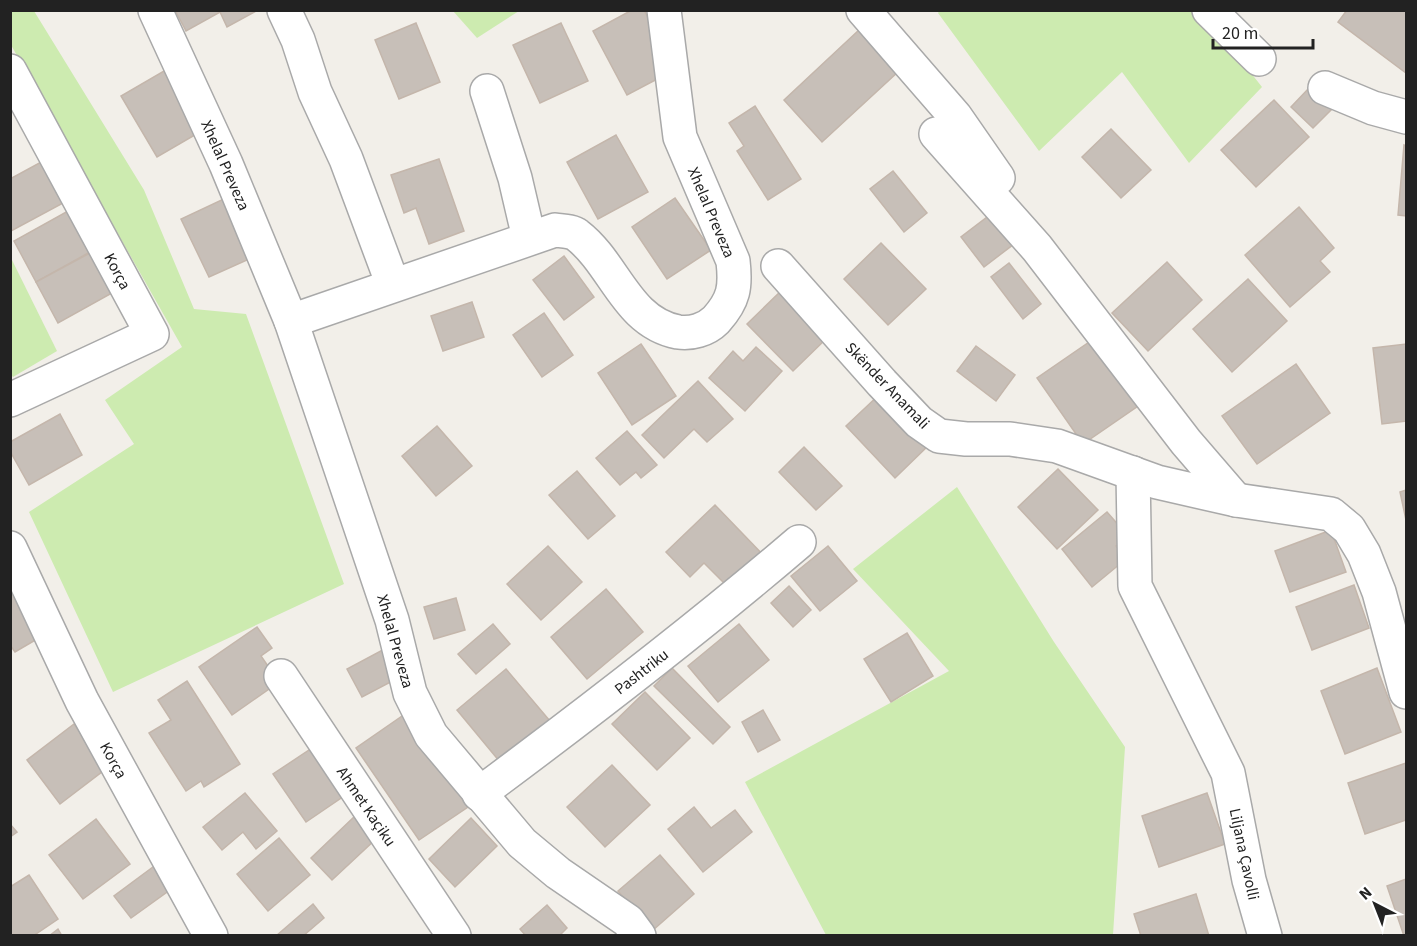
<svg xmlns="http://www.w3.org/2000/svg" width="1417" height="946" viewBox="0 0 1417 946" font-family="'Source Sans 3',sans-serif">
<rect width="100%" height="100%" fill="#f2efe9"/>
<!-- grass -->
<g fill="#cdebb0">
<polygon points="940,10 1202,11 1262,87 1189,163 1122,72 1039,151 938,13"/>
<polygon points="10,11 34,11 144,190 194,309 246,314 344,584 113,692 29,512 134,444 105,400 182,347 11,45"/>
<polygon points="453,11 519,11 477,38"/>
<polygon points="11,258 57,351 13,377 10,374"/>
<polygon points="957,487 1054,642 1125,747 1113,935 826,935 745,782 949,671 853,569"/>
</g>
<!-- building -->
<g fill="#c7bfb8" stroke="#c4b6ab" stroke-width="1.5">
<polygon points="175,10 258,10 227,27 220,12 186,31"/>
<polygon points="632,10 644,10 666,52 663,76 627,95 593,31"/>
<polygon points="1347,10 1406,10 1406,73 1338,22"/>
<polygon points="416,23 440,82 399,99 375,40"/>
<polygon points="561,23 588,81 540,103 513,45"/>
<polygon points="860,29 899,71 822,142 784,100"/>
<polygon points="164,71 200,132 157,157 121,96"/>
<polygon points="1309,88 1332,109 1313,128 1291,107"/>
<polygon points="1274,100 1309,137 1256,187 1221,150"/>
<polygon points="755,106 801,179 768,200 737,151 744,146 729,123"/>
<polygon points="1111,129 1151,170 1121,198 1082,157"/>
<polygon points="616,135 648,192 598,219 567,162"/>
<polygon points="1404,145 1406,146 1406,216 1398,215"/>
<polygon points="439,159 464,231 429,244 416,208 404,213 391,175"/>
<polygon points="43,161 65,202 11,231 10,179"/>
<polygon points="893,171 927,213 904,232 870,189"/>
<polygon points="228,197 256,256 209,277 181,219"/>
<polygon points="675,198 711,250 667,279 632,227"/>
<polygon points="1299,207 1334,248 1320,261 1330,272 1290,307 1245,255"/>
<polygon points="68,211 90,252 36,282 14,241"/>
<polygon points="991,214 1014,244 984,267 961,237"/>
<polygon points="881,243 926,289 888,325 844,279"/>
<polygon points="90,253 112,293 58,323 36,282"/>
<polygon points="564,256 594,297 564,320 533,280"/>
<polygon points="1167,262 1202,300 1148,351 1112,313"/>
<polygon points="1009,263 1041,304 1023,319 991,277"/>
<polygon points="1248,279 1287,321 1232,372 1193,329"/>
<polygon points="784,288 830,335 793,371 747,324"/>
<polygon points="472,302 484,337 443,351 431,316"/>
<polygon points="544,313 573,355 542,377 513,335"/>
<polygon points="1095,338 1141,404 1083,444 1037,378"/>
<polygon points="641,344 676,396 632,425 598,373"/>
<polygon points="1406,344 1406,421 1382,424 1373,348"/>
<polygon points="976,346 1015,375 996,401 957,371"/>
<polygon points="756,347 782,371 745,411 709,378 733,351 743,361"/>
<polygon points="1296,364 1330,413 1257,464 1222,416"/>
<polygon points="698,381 733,419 707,442 694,429 664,458 642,435"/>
<polygon points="882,392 930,444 895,478 846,426"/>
<polygon points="60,414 82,455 29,485 10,451 10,442"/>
<polygon points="437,426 472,466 436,496 402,456"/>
<polygon points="627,431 657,465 641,478 636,472 620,485 596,458"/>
<polygon points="804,447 842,486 816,510 779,472"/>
<polygon points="1058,469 1098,510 1057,549 1018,507"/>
<polygon points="577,471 615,516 588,539 549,495"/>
<polygon points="1406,490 1406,520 1400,492"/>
<polygon points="715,505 766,558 732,591 704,563 690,577 666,552"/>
<polygon points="1107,512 1129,537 1116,546 1126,559 1092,587 1062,549"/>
<polygon points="1331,530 1346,572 1290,592 1275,551"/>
<polygon points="548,546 582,582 541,620 507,584"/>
<polygon points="828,546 857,581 820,611 791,576"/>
<polygon points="10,584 44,635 15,652 10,645"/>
<polygon points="1354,585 1369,628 1312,650 1296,607"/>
<polygon points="789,586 811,610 793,627 771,603"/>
<polygon points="606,589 643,632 587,679 551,637"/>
<polygon points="456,598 465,630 434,639 424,607"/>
<polygon points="493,624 510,644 476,674 458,654"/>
<polygon points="739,624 769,660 718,702 688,666"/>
<polygon points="257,627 272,648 261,656 279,682 232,715 199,667"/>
<polygon points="907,633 933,676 891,702 864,659"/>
<polygon points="390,646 404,675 362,697 347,669"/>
<polygon points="672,668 730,727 713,744 654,686"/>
<polygon points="1377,668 1401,732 1345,754 1321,691"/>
<polygon points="506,669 555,727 505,768 457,710"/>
<polygon points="187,681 240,764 204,787 201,781 186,791 149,733 171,720 158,700"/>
<polygon points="645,692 690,738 657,770 612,724"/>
<polygon points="763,710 780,740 758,752 742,722"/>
<polygon points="405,714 468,807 419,840 356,748"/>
<polygon points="74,724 107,768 60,804 27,760"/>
<polygon points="315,746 347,794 306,822 273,774"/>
<polygon points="1406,763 1406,820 1365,834 1348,783"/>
<polygon points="612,765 650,805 605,847 567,807"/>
<polygon points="245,793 277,831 256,849 243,832 222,850 203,827"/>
<polygon points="1207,793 1225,844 1159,867 1142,816"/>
<polygon points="694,807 711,828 735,810 752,832 703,872 668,829"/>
<polygon points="356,815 377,838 332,880 311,858"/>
<polygon points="471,818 497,846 455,887 429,859"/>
<polygon points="96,819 130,864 83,899 49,855"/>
<polygon points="10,824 17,832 10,837"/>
<polygon points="279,838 310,875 268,911 237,874"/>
<polygon points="660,855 694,894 652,931 618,891"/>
<polygon points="157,864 174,887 131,918 114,896"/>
<polygon points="29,875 58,919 33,936 10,936 10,887"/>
<polygon points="1406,879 1406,935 1404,936 1387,886"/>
<polygon points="1196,894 1209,936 1141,936 1134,914"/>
<polygon points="313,904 324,918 303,936 276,936"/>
<polygon points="547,905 567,928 559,936 526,936 520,929"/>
<polygon points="58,929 62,936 49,936"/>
</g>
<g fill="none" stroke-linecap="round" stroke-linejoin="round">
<defs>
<g id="minor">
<polyline points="155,10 226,164 291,321 392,620 410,693 431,735 522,843 558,873 628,921 639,936"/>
<polyline points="284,10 298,40 315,92 346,159 393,285"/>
<polyline points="863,10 955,116 998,178"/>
<polyline points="1209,10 1259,59"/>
<polyline points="10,71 152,334 10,400"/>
<polyline points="1325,88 1373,108 1406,117"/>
<polyline points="487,91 515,178 529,238"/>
<polyline points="936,134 1037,248 1186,442 1236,500"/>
<polyline points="778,266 882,383 919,422 939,436 966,439 1010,439 1057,446 1157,482 1236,500 1331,514 1349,529 1364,554 1379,592 1406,692"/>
<path d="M291,321l264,-91c7,1 17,1 22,5 38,29 49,87 101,97 13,2 28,-2 38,-12 18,-20 20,-33 17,-59l-53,-124 -16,-127"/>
<polyline points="1133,473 1135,586 1228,773 1249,880 1265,936"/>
<polyline points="10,548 82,701 211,936"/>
<polyline points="281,676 454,936"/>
<path d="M479,794c109,-81 216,-163 320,-252"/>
</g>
</defs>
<!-- minor casing -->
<use href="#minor" stroke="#a9a9a9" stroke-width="36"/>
<!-- minor -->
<use href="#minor" stroke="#fff" stroke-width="33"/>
</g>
<g text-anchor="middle" stroke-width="5" stroke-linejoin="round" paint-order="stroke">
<!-- street labels -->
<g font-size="16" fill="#222" stroke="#fff">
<text transform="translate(226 165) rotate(66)" y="6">Xhelal Preveza</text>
<text transform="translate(712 212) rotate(67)" y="6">Xhelal Preveza</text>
<text transform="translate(118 271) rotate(62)" y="6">Korça</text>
<text transform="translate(888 385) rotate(46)" y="6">Skënder Anamali</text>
<text transform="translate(396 641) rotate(74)" y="6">Xhelal Preveza</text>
<text transform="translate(641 671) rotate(-38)" y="6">Pashtriku</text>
<text transform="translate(114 760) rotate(61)" y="6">Korça</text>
<text transform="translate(367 806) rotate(56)" y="6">Ahmet Kaçiku</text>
<text transform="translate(1245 854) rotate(78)" y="6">Liljana Çavolli</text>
</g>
</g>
<!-- border -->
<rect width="1417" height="946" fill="none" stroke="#222222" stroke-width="24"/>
<!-- north arrow -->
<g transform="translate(1375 904) rotate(318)" stroke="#ffffff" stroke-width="4.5" paint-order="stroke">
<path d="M0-4.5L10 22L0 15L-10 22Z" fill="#222222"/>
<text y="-9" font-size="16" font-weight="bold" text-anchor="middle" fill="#222222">N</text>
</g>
<!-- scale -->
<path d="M1213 39v9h100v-9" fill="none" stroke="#222222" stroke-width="3"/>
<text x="1222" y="39" font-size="18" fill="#222222" stroke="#ffffff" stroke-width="4.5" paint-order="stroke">20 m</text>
</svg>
